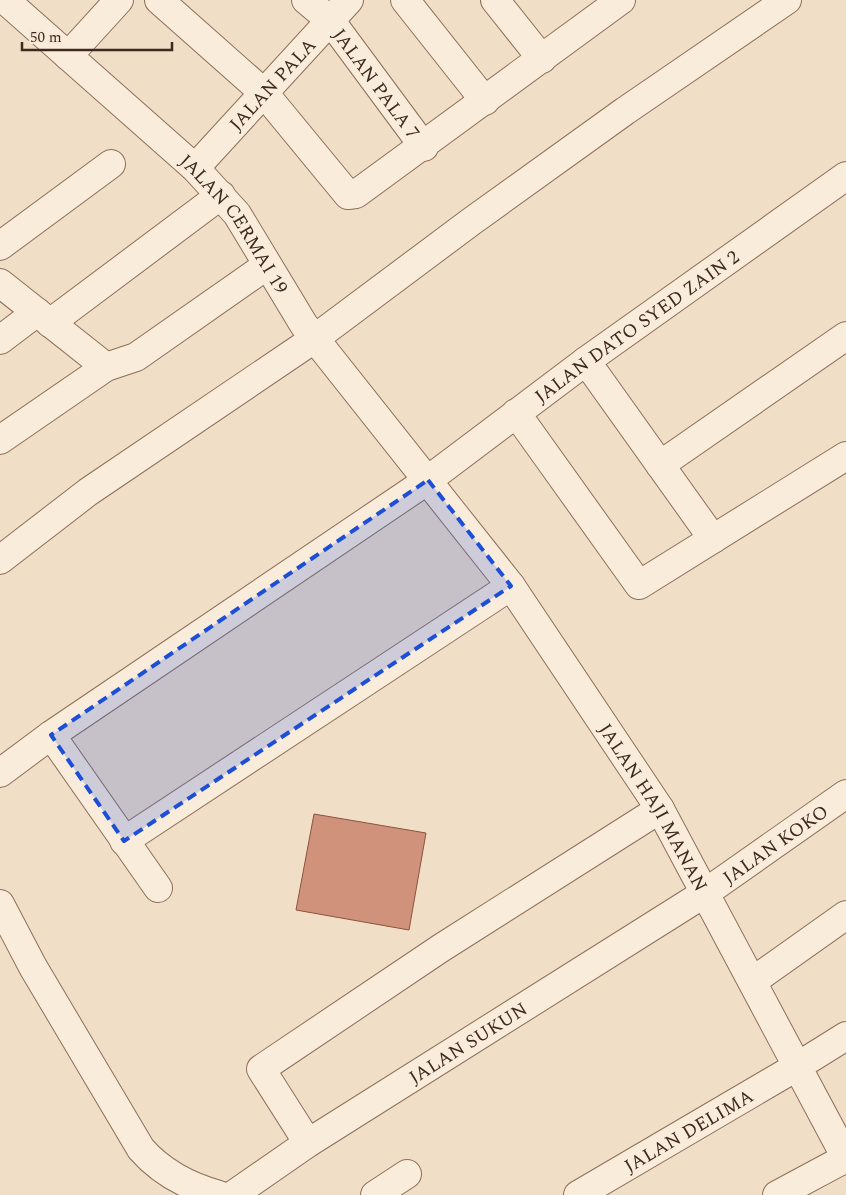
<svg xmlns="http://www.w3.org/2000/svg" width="846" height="1195" viewBox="0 0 846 1195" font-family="Spectral,serif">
<rect width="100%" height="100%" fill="#f0dec6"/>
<!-- building -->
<polygon fill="#d0927a" stroke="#8d533f" points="314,814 426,833 409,930 296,910"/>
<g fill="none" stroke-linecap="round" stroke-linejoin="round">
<defs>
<g id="minor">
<path id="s1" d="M5,0l190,168 42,46 67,111 207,261 149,223 186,349"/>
<polyline points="159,0 264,93 348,195 356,194 621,0"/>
<path id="s2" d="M306,0l24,20 94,127"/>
<polyline points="405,0 485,101"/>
<polyline points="495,0 542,59"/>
<polyline points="68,56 119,0"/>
<path id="s3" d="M195,168l154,-168"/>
<polyline points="0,246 111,164"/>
<polyline points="0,283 106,367"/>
<polyline points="50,323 221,195"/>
<polyline points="0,340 37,312"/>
<polyline points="586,361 713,539"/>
<polyline points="516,413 639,585 846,456"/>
<polyline points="0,440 106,367 136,357 266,266"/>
<polyline points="660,465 846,336"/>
<polyline points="0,560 88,492 314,339 472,221 625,111 787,0"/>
<polyline points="51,735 158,888"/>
<path id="s4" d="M0,773l51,-38 377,-255 158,-119 260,-185"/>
<polyline points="124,841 511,586"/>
<path d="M0,904l33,63 108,182c21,24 49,38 78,46"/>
<polyline points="753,981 846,915"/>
<polyline points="308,1143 261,1069 441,948 660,809"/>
<path id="s5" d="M233,1195l75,-52 397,-250 141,-99"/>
<polyline points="375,1195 407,1174"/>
<path id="s6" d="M578,1195l220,-129 48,-30"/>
<polyline points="777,1195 846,1158"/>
</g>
</defs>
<!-- minor casing -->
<use href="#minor" stroke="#8d6e5a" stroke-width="30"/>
<!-- minor -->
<use href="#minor" stroke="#faecda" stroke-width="28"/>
</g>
<!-- marked area -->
<path fill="#1d4ed8" fill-opacity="0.2" stroke="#1d4ed8" stroke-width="4" stroke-dasharray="10 6" stroke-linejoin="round" d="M428,480l83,106 -387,255 -73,-106z"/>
<g text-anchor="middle" stroke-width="5" stroke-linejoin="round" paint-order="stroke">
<!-- street labels -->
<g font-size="19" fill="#3d291f" stroke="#f7e9d6">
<text dy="7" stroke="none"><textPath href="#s2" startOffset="110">JALAN PALA 7</textPath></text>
<text dy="7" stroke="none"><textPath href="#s3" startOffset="114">JALAN PALA</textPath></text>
<text dy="7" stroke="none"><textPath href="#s1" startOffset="322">JALAN CERMAI 19</textPath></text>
<text dy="7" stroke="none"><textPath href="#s4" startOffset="778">JALAN DATO SYED ZAIN 2</textPath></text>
<text dy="7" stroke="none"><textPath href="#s1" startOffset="1042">JALAN HAJI MANAN</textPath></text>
<text dy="7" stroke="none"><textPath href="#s5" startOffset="646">JALAN KOKO</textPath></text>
<text dy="7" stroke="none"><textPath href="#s5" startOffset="280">JALAN SUKUN</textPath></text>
<text dy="7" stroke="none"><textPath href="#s6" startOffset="128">JALAN DELIMA</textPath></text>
</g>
</g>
<!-- scale -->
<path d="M22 42v8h150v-8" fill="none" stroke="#3d291f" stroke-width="2.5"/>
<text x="30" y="42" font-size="15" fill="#3d291f" stroke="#f7e9d6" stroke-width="4" paint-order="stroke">50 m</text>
</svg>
